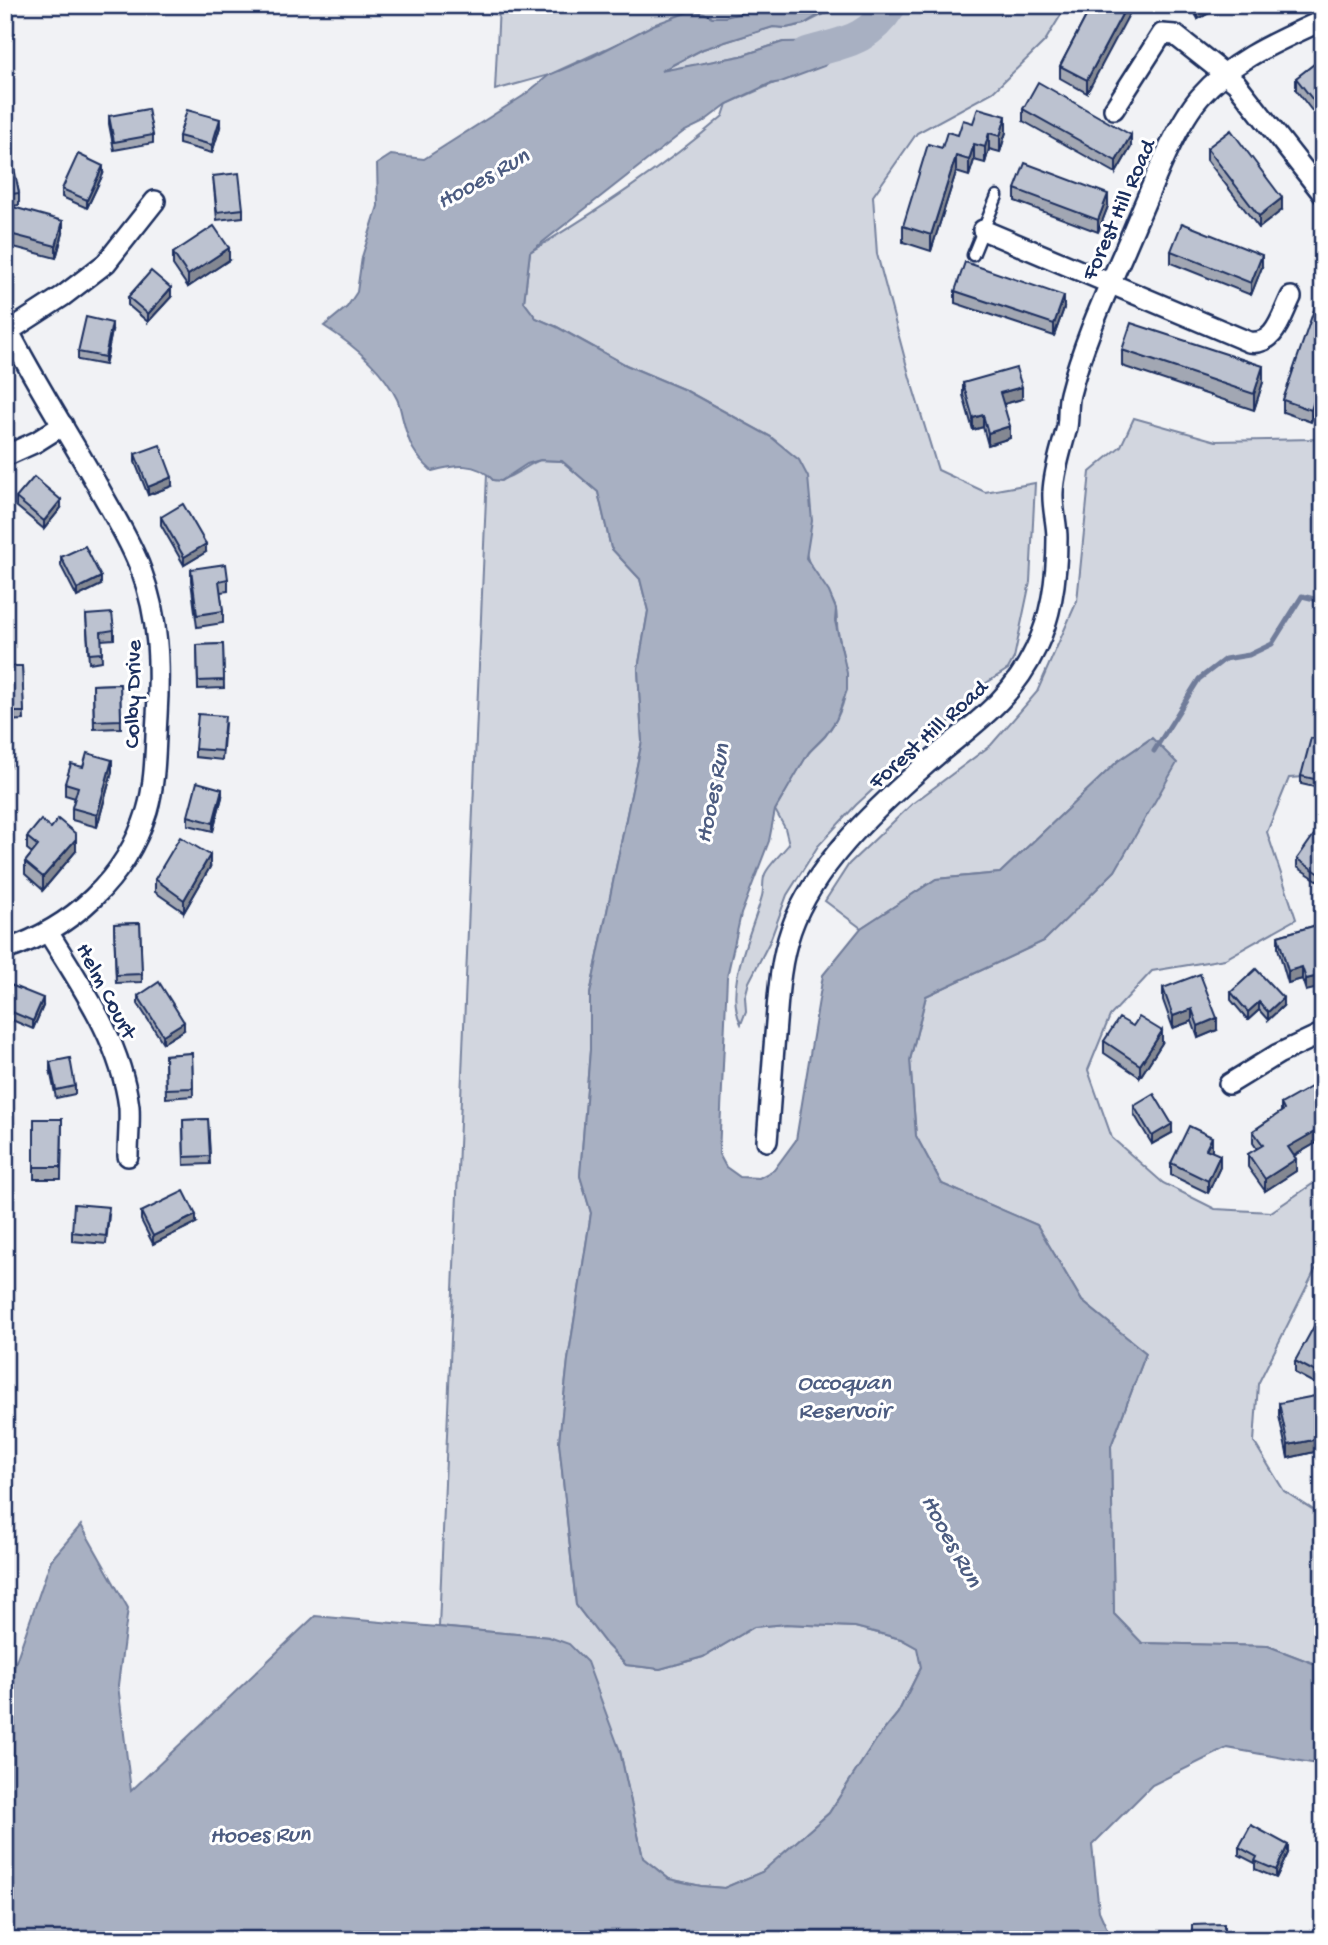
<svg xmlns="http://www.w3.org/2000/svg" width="1328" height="1945" viewBox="0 0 1328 1945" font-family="'Gochi Hand',sans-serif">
<rect width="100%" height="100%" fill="#f1f2f5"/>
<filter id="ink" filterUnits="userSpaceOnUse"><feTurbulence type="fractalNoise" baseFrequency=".0143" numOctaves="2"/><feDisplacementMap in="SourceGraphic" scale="14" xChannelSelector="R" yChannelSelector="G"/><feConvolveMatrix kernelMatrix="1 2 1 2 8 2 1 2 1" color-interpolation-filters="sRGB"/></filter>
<g filter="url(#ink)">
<!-- green -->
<g fill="#d2d6df" stroke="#76829e" stroke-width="2">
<path d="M499,5h277c-16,4 -48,15 -64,12 -16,-3 -12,-8 -33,-2l-130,60 -54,15z"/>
<path d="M842,5h225l-22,36 -52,51 -76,41 -44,63 4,58 33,124 28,92 47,22 50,-9 -5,99 -16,76 -6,11 -34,22 -15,23 -30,24 -73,67 -38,41 -31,49 -17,46 -21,41 -4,15 1,14 -5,13c-18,-37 11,-91 21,-128 2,-7 0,-16 3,-22 3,-8 18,-22 24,-30l-4,-16 -10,-18c11,-18 21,-38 33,-56 5,-7 13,-12 18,-19 28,-36 21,-62 12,-103 -2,-8 0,-18 -3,-26 -7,-19 -29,-36 -29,-57l-35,-112 -86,-47 -59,-25 -69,-38 -21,-9 -12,-16 6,-50c67,-41 133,-84 193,-136l4,-12 107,-47 12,-15h-63l-42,14 -82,16 44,-23 70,-22 13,1 18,-4z"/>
<polygon points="1134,418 1216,441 1314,439 1323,432 1323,776 1289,778 1267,832 1296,919 1225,959 1152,971 1110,1016 1088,1070 1112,1138 1163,1183 1215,1209 1271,1212 1323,1177 1323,1263 1315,1270 1258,1384 1254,1442 1284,1491 1323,1516 1323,1667 1268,1646 1142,1643 1114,1614 1111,1446 1146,1353 1082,1301 1037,1225 942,1184 916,1136 910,1060 926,996 1044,941 1115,871 1176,763 1151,738 1118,761 1000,873 936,879 861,928 825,901 849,864 912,804 991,745 1037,692 1077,601 1090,472 1121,446"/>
<path d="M540,460l22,1 36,31 13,56 29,31 8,32 -10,58 4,72 -52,253v56l-10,126 11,37 -23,147 -9,82 17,163 30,39 20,21 34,4 43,-12 51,-30 32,-3 69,3 46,12 17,9 3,19 -23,46 -22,27 -47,73 -67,59 -38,16 -23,-2 -32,-7 -26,-21 -23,-107 -71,-114 -110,-10 48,-1154 6,7c15,2 33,-15 47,-20z"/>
</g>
<!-- water -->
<path fill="#a8b0c2" stroke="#707c9a" stroke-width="2" d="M776,5h66l-7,6 -18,5 -13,8 -18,4 -13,-1 -70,22 -42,22 80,-15 42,-14 64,-1 -23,25 -43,16 -12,2 -42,20 -25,19 -19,9 -153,120 -6,50 12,16 21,9 69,38 59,25 86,47 28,23 9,17 4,44 -6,37 23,34 7,17 -1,12 12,52v17l-11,30 -11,16 -16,16 -34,58 -6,31 -28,73 -14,63 -8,177 7,13 14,10 19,1 15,-8 22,-30 27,-165 38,-47 75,-49 64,-6 118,-112 34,-23 25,25 -62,108 -71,70 -118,55 -16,64 6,76 26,48 95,41 45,76 64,52 -35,93 3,168 28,29 126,3 55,21v98l-96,-17 -75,37 -60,60 7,66 13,29h-1107v-247l46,-133 30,-35 47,83 -10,77 13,106 184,-175 234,21 20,7 18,18 33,89 23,107 26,21 32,7 23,2 38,-16 67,-59 47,-73 22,-27 23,-46 -4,-19 -16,-9 -46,-12 -69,-3 -32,3 -51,30 -43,12 -34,-4 -20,-21 -30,-39 -17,-163 9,-82 23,-147 -11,-37 10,-126v-56l52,-253 -4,-72 10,-58 -8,-32 -29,-31 -13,-56 -36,-31 -22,-1 -13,4 -26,17 -8,-1c-17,-19 -38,-15 -61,-9 -19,-17 -23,-27 -29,-51 -2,-7 -3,-15 -6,-21 -15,-31 -45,-55 -73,-73l23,-19 10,-15 5,-35 16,-51 -1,-42 14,-9 33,4 99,-63 26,-21 43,-18 61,-32 38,-14 13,2 8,4h13z"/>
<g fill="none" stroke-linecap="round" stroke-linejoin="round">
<!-- stream -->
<polyline stroke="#707c9a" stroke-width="5" points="1154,751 1199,679 1225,659 1249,655 1272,644 1302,596 1323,601"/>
<!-- river -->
<path stroke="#a8b0c2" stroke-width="32" d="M807,53c38,-11 61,-12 84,-48"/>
<defs>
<polyline id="service" points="973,255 997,196"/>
<g id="minor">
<polyline points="1114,109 1162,34 1175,35 1236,83 1323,194"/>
<path d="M983,230l266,112c26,4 32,-25 42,-45"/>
<path d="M5,324c29,57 64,111 95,166 14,26 31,52 41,80 18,48 19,96 16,146 -2,31 -1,64 -10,95 -21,68 -75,117 -142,139"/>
<polyline points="9,331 63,296 106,263 155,201"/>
<polyline points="5,456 36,442 63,425"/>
<path d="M48,932c34,55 73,110 81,175 1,16 -1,33 -1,49"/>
<polyline points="1229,1084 1278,1054 1323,1033"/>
<path d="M767,1141c3,-35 5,-71 8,-106 3,-35 4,-71 16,-105 22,-63 82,-119 132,-163 44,-39 87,-63 113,-119 16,-33 21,-73 21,-110 0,-15 -5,-31 -4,-46 1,-23 9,-44 14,-65 2,-11 0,-22 3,-33 15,-60 44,-117 67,-173 16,-36 38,-95 63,-124 33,-38 78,-56 123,-77"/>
</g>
</defs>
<!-- service casing -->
<use href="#service" stroke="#1b2f5e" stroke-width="15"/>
<!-- minor casing -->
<use href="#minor" stroke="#1b2f5e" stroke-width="24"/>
<!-- service -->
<use href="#service" stroke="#fff" stroke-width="10"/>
<!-- minor -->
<use href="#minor" stroke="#fff" stroke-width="19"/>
</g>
<!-- wall -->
<g fill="#a2a7b3" stroke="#1b2f5e" stroke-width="2">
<polygon points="1092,5 1087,93 1060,78 1060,66"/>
<polygon points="1190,5 1224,5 1198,19"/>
<polygon points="1323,67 1323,125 1296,90 1296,78"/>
<polygon points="1023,109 1131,147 1116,173 1023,121"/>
<polygon points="109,116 153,135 153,143 114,150 109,124"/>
<polygon points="973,123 1006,132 1000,152 989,149 985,163 974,160 969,176 956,172 931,251 903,242 903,226 942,148"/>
<polygon points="220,127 212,153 179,144 179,136"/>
<polygon points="5,143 19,193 19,205 5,207"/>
<polygon points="1207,148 1282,210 1259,228 1207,160"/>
<polygon points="103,174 87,208 62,197 62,189"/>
<polygon points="213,176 243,209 243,217 217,220"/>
<polygon points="1015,189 1108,206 1098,232 1015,201"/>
<polygon points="6,233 63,233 56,258 6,245"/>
<polygon points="1171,251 1262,267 1251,295 1171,263"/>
<polygon points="173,253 229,260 188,287 173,265"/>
<polygon points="1323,254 1323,279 1317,270 1317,258"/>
<polygon points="955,291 1064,308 1054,336 955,303"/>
<polygon points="128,297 171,297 148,322 128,305"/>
<polygon points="1323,303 1323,386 1311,422 1283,412 1283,400"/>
<polygon points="112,331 105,365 78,360 78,352"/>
<polygon points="1122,350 1263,382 1254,410 1122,366"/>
<polygon points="963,383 1022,399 1004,404 1010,438 988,445 983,427 973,430 963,395"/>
<polygon points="135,454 172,486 148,495 135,462"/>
<polygon points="16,498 61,508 44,529 16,506"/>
<polygon points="161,517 206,552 184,565 161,525"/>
<polygon points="61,557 101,585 77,597 61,566"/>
<polygon points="191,569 228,579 228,591 220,592 223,611 223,623 197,627 191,581"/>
<polygon points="86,615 114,630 114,639 101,640 102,661 89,663"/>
<polygon points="223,644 224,688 198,689 197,645"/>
<polygon points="5,666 22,666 24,720 5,721"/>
<polygon points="120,684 121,728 94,729 93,685"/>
<polygon points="225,724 222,760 195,757 195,749"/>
<polygon points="1323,741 1323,789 1301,784 1301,776"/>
<polygon points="83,767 112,772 97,827 72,820 72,808 75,798 65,795 65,783"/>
<polygon points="222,797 213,831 188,825 188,816"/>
<polygon points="1323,833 1323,878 1320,882 1297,867 1297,859"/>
<polygon points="27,837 76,851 43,890 25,874 25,862 32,853 27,849"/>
<polygon points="210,867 184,912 155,892 155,879"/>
<polygon points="140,923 142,982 116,983 114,924"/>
<polygon points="1317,925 1306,991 1302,979 1288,983 1278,948 1278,936"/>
<polygon points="1163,988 1217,1030 1198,1038 1192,1021 1173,1028 1163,1000"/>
<polygon points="5,991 43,1006 33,1029 5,1017"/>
<polygon points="1231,992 1283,1006 1268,1020 1259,1010 1248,1020 1231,1000"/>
<polygon points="138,996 184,1030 163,1043 138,1004"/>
<polygon points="1104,1041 1162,1043 1140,1077 1104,1053"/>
<polygon points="192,1053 193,1096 166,1098 165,1055"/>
<polygon points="50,1062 75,1086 75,1094 56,1098 50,1070"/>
<polygon points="1323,1092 1323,1139 1294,1156 1296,1171 1265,1191 1248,1167 1248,1154 1257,1149 1253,1143 1253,1131 1281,1112 1281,1104"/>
<polygon points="1134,1106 1172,1133 1152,1144 1134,1114"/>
<polygon points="34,1119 62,1119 61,1179 34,1179"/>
<polygon points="208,1119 210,1164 184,1165 183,1120"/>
<polygon points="1212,1149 1211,1151 1220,1167 1208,1193 1171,1175 1171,1163"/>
<polygon points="141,1212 196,1223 153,1244 141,1220"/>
<polygon points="109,1215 106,1244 72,1241 72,1232"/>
<polygon points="1323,1322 1323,1388 1295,1373 1295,1361"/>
<polygon points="1279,1403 1323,1431 1323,1450 1288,1458 1279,1416"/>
<polygon points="1239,1847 1288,1853 1276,1878 1255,1869 1255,1863 1239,1855"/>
</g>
<!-- shaded-wall -->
<g fill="#848892" stroke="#1b2f5e" stroke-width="2">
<polygon points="1127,5 1134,5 1087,93 1087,80"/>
<polygon points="1201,5 1224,5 1198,19 1198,7"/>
<polygon points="1006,116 1006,132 1000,152 1000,136"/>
<polygon points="220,119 220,127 212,153 212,145"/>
<polygon points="989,133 989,149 985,163 985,147"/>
<polygon points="1131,135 1131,147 1116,173 1116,161"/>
<polygon points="974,144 974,160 969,176 969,160"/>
<polygon points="956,156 956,172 931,251 931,235"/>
<polygon points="103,166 103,174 87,208 87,200"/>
<polygon points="1108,194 1108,206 1098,232 1098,220"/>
<polygon points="1282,198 1282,210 1259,228 1259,216"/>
<polygon points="63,221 63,233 56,258 56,246"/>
<polygon points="229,248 229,260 188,287 188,275"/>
<polygon points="1262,255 1262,267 1251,295 1251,283"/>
<polygon points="171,288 171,297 148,322 148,314"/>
<polygon points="1064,296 1064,308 1054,336 1054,324"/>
<polygon points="112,323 112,331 105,365 105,357"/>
<polygon points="1263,366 1263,382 1254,410 1254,394"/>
<polygon points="1323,374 1323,386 1311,422 1311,410"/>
<polygon points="1022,387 1022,399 1000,405 1000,393"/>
<polygon points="983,415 983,427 973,430 973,418"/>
<polygon points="1010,426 1010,438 988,445 988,433"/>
<polygon points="172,477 172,486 148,495 148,487"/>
<polygon points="61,500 61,508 44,529 44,521"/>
<polygon points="206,544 206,552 184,565 184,557"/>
<polygon points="101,577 101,585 77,597 77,589"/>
<polygon points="10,754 10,766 5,770 5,758"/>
<polygon points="112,760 112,772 97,827 97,815"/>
<polygon points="222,789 222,797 213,831 213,823"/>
<polygon points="76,839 76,851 43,890 43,877"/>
<polygon points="210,855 210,867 184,912 184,900"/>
<polygon points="1323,870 1323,878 1320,882 1320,874"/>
<polygon points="10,896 10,904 5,905 5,897"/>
<polygon points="1302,967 1302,979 1288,983 1288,971"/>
<polygon points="1323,975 1323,987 1306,991 1306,979"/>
<polygon points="43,998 43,1006 33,1029 33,1021"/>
<polygon points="1283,998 1283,1006 1268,1020 1268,1012"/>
<polygon points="1259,1002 1259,1010 1248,1020 1248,1012"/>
<polygon points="1192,1009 1192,1021 1173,1028 1173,1016"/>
<polygon points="1217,1018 1217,1030 1198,1038 1198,1026"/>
<polygon points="184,1022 184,1030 163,1043 163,1035"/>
<polygon points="1162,1031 1162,1043 1140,1077 1140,1065"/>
<polygon points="1172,1124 1172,1133 1152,1144 1152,1136"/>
<polygon points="1323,1127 1323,1139 1288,1159 1288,1147"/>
<polygon points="1212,1137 1212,1149 1206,1161 1206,1149"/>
<polygon points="1220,1155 1220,1167 1208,1193 1208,1181"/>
<polygon points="1296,1159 1296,1171 1265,1191 1265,1179"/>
<polygon points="196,1215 196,1223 153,1244 153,1236"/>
<polygon points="1323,1438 1323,1450 1288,1458 1288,1445"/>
<polygon points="1288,1845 1288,1853 1276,1878 1276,1870"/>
</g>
<!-- building -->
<g fill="#bcc2d0" stroke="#1b2f5e" stroke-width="2">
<polygon points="1092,5 1127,5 1087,80 1060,66"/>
<polygon points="1318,61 1323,67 1323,113 1296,78"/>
<polygon points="1038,82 1131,135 1116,161 1023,109"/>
<polygon points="978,108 1006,116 1000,136 989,133 985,147 974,144 969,160 956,156 931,235 903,226 928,144 942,148 947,132 958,135 963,120 973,123"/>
<polygon points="148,109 153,135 114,142 109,116"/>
<polygon points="187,110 220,119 212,145 179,136"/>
<polygon points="1231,130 1282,198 1259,216 1207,148"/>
<polygon points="9,142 19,193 5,195 5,143"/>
<polygon points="78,154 103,166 87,200 62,189"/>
<polygon points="1025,163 1108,194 1098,220 1015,189"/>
<polygon points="239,173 243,209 217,212 213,176"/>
<polygon points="13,207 63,221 56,246 6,233"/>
<polygon points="1182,223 1262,255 1251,283 1171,251"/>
<polygon points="214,226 229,248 188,275 173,253"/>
<polygon points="1323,254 1323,267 1317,258"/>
<polygon points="965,262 1064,296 1054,324 955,291"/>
<polygon points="151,271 171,288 148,314 128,297"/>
<polygon points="1317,301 1323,303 1323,374 1311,410 1283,400"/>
<polygon points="86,317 112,323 105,357 78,352"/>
<polygon points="1131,323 1263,366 1254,394 1122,350"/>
<polygon points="1016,368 1022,387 1000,393 1010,426 988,433 983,415 973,418 963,383"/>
<polygon points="160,445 172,477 148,487 135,454"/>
<polygon points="34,477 61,500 44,521 16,498"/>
<polygon points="183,504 206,544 184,557 161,517"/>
<polygon points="85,546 101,577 77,589 61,557"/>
<polygon points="226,564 228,579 219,581 223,611 197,615 191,569"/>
<polygon points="112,613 114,630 101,632 102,653 89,654 86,615"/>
<polygon points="223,644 224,680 198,681 197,645"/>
<polygon points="5,666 22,666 24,712 5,712"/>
<polygon points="120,684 121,720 94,721 93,685"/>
<polygon points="198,714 225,716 222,751 195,749"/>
<polygon points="1311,738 1323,741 1323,781 1301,776"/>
<polygon points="5,749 10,754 5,758"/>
<polygon points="87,753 112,760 97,815 72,808 78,787 65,783 71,764 83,767"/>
<polygon points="197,782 222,789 213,823 188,816"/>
<polygon points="58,819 76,834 76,839 43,877 25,862 38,846 27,837 41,820 51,828"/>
<polygon points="1318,829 1323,833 1323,870 1320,874 1297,859"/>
<polygon points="180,837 210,855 184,900 155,879"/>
<polygon points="5,870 10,896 5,897"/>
<polygon points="140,923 142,974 116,975 114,924"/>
<polygon points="1317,925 1319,933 1323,932 1323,975 1306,979 1302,967 1288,971 1278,936"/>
<polygon points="1256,969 1283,998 1268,1012 1259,1002 1248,1012 1231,992"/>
<polygon points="1200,974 1217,1018 1198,1026 1192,1009 1173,1016 1163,988"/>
<polygon points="159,982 184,1022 163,1035 138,996"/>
<polygon points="8,984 43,998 33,1021 5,1009 5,991"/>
<polygon points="1139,1017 1162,1031 1140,1065 1104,1041 1119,1018 1133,1026"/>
<polygon points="192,1053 193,1088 166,1089 165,1055"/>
<polygon points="70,1058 75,1086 56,1090 50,1062"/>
<polygon points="1318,1083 1323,1092 1323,1127 1288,1147 1296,1159 1265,1179 1248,1154 1263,1145 1253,1131 1284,1110 1281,1104"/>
<polygon points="1154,1094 1172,1124 1152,1136 1134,1106"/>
<polygon points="34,1119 62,1119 61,1167 34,1167"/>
<polygon points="208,1119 210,1156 184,1157 183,1120"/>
<polygon points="1189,1126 1212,1137 1206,1149 1220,1155 1208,1181 1171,1163"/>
<polygon points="184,1191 196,1215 153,1236 141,1212"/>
<polygon points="74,1204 109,1207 106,1236 72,1232"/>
<polygon points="1318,1319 1323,1322 1323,1376 1295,1361"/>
<polygon points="1315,1396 1323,1431 1323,1438 1288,1445 1279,1403"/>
<polygon points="1251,1825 1288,1845 1276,1870 1255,1861 1257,1857 1239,1847"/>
<polygon points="1224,1924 1224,1940 1192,1940 1192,1925"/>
</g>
</g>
<g text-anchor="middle" stroke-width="6" stroke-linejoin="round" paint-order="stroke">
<!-- street labels -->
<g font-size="23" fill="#1b2f5e" stroke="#fff">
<text transform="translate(1117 209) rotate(-66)" y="8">Forest Hill Road</text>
<text transform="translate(131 694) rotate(-89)" y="8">Colby Drive</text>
<text transform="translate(927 733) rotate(-42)" y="8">Forest Hill Road</text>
<text transform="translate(108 990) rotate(62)" y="8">Helm Court</text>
</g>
<!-- water labels -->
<g font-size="24" font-style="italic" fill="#4c5c81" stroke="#fff">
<text transform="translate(482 177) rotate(-29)" y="8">Hooes Run</text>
<text transform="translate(711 793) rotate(-79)" y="8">Hooes Run</text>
<text x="844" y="1389">Occoquan<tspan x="844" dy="28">Reservoir</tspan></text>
<text transform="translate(953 1540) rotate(61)" y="8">Hooes Run</text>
<text transform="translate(260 1833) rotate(-1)" y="8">Hooes Run</text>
</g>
</g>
<!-- margin -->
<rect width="1328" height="1945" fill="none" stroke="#fff" stroke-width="28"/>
<rect x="14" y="14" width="1300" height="1917" fill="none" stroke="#1b2f5e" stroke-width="2.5" filter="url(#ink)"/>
</svg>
